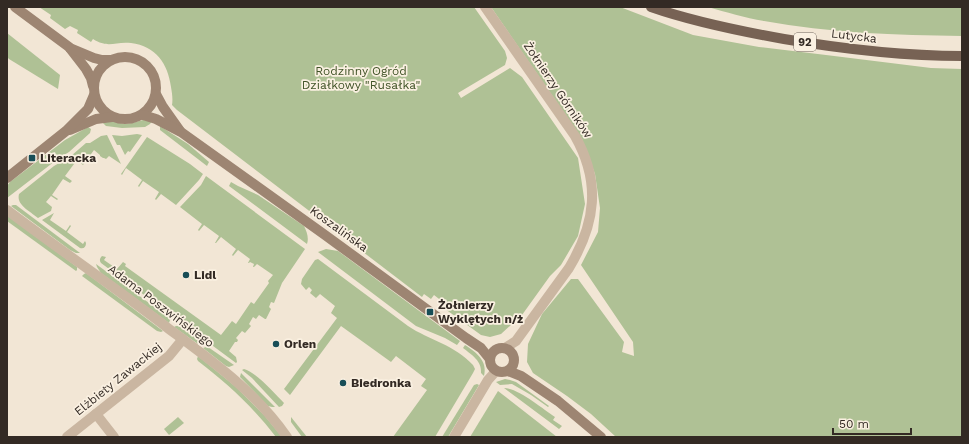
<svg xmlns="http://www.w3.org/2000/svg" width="969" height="444" viewBox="0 0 969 444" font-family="'Work Sans',sans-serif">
<rect width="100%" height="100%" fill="#f2e6d5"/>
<!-- green -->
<g fill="#afc195">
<path d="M39,7h435l31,44 2,7 -2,7 -47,28 3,5 49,-30 12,9 56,81 7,46 -7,32 -17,29 -11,11 -28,39 -21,19 -11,3 -9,-2 -40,-29 2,-4 -9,-7 -3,4 -7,-5 -2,3 -245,-187 -5,-5c1,-6 0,-12 -1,-18 -3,-23 -15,-41 -40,-44 -16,-2 -22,6 -38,-4l-2,3 -14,-9 1,-3 -8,-4 -5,3 -15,-11 1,-3z"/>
<polygon points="491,7 620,7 693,35 759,47 826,55 931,68 962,69 962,437 616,437 591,414 567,396 533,373 527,362 528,344 542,314 571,279 578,279 624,342 622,352 634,356 633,342 581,265 598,232 600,208 595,174 582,139"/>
<path d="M708,7h254v29c-66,-1 -133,-3 -198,-15 -19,-3 -38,-9 -56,-14z"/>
<polygon points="7,33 60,75 58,89 9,59 7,57"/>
<polygon points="143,120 152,121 150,124 145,127 122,128 106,126 101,121 111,121 125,124 132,123"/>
<polygon points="160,126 188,144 209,162 207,166 160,130"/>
<polygon points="88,127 91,129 90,133 69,152 59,158 7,198 7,186 10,182 65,140"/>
<polygon points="137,134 142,135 130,152 128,151 125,155 120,145 117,145 112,135 122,136"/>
<path d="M107,135l14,29 -12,-8 -3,3 -2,-1h-1l-3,-2v-1l-6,-5 -11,15 -6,-5 -12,16 7,5 -2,2 -7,-4 -11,16 6,4 -1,1 -6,-4 -5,6 6,5 -1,4 -13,7c-8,-7 -22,-13 -19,-24l35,-28 17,-10 15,-13h4l11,-7z"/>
<polygon points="147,137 190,164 203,174 199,180 176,205 161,194 156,200 155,199 159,192 143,181 139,187 138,186 142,180 126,168 122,175 121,174"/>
<path d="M206,176l99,73 -23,34 -8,20 -3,-1 -2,5 2,2 -5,10h-1l-6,-4 -3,4 -3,-2 -4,7 2,2 -6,7 -3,-2 -6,7 2,2 -1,2h-2l-6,9 7,6 1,5 -1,1 -135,-100c-2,-3 -1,-5 1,-7l4,1 -2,3 13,9 6,-7 3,2 -1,2 96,69 11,-14 4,3 15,-22 3,2 15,-21 -1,-2 5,-6 -16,-11 -3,3h-1l1,-3 -4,-2 -1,1h-1l2,-4 -12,-9 -5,6 -1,-1 4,-6 -15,-12 -5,6h-1l4,-7 -15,-11 -5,6 -1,-1 4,-6 -22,-17 21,-22z"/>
<path d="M231,182l7,4 20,9 46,31c3,6 5,12 3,18l-78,-58z"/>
<polygon points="13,205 16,205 80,253 76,253 70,250 11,206"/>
<path d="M54,213l-4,7 16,11 4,-6 1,1 -4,6 16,12 2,-3 1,2c0,4 -2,6 -6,5l-38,-28z"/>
<polygon points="7,215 77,267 77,270 76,271 7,221"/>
<polygon points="326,249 338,251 460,341 457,345 445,338 416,326 318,252"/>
<path d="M318,259l90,67c21,14 47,19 65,39l2,4 -2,4 -38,64h-42l34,-47 -6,-4 5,-7 -30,-23 -5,6 -50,-36 -51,69 -6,-6 53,-71 -6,-5 4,-7 -15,-12 -4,4 -6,-5 2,-3 -3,-3 -3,3 -5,-6 1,-5 13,-19z"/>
<polygon points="96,264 168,317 170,320 169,323 101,273 97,267"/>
<polygon points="86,273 163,331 161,332 157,331 82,276 84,274"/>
<path d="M176,326c7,0 20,10 23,16l-1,2 -24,-17z"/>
<path d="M465,345c11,7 23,16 19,31l-3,-3c1,-12 -9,-18 -18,-25z"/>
<polygon points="206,347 208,347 234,365 229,367 226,366 203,348"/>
<path d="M198,356l38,31 28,28 18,22h-6c-23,-30 -48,-53 -78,-76l-1,-2z"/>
<path d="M244,369c12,3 31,25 40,34l-2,3 -3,1 -27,-29 -10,-8z"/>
<polygon points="241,373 275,407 272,407 268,406 242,379 240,377"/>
<polygon points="505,379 510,380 516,382 549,406 548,407 531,395 512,384 500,385 496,382"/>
<polygon points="477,384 479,385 448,437 442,437 474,385"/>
<path d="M504,388c14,0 39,21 51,29l-2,3 9,6 -3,3z"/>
<polygon points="498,391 557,437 470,437"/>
<polygon points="178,417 184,423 169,435 164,429"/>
<polygon points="291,417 307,437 302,437 291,422"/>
</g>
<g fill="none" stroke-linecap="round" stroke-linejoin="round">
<!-- street -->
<g stroke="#cab6a1" stroke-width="10">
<path d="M485,7l90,129c26,46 21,87 -6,132l-53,73 -11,7"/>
<path d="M7,210c53,40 109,78 162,119 43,32 87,63 118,108"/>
<polyline points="96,414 114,437"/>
<polyline points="67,437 169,356 183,339"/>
<polyline points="454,437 488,380 496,371"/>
</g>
<!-- secondary -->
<g stroke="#9d8572" stroke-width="10">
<polyline points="15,7 69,47 86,69 91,78 93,86"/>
<polyline points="70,48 94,58 102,60 111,60"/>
<circle cx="125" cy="88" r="31"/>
<polyline points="156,94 163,107 180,131"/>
<polyline points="143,115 156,119 181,132 325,235 466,338 481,348 489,358"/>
<polyline points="70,130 96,119 112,117"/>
<polyline points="7,178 66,131 88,109 94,95"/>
<circle cx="502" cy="360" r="12"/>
<polyline points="508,371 521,376 558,401 601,437"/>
</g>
<!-- primary -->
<path stroke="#776254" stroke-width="10" d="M651,7c43,15 88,24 133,32 59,10 118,17 178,17"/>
</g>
<!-- markers -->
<g fill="#184e57" stroke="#faf0e1" stroke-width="1.5">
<rect x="28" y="154" width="8" height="8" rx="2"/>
<circle cx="186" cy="275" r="4"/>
<rect x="426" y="308" width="8" height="8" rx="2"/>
<circle cx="276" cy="344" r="4"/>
<circle cx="343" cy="383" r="4"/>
</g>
<g text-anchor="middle" stroke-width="3.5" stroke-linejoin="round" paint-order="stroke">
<!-- shield labels -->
<rect fill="#faf0e1" stroke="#6f655d" stroke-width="1" x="794" y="33" width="22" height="18" rx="3"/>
<g font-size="11" font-weight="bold" fill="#332a24">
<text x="805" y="46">92</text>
</g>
<!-- street labels -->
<g font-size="12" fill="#332a24" stroke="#faf0e1">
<text transform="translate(854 36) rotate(7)" y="4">Lutycka</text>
<text transform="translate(558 90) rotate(56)" y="4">Żołnierzy Górników</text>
<text transform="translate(339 229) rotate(36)" y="4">Koszalińska</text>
<text transform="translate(161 306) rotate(37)" y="4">Adama Poszwińskiego</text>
<text transform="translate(118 379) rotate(-39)" y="4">Elżbiety Zawackiej</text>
</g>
<!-- park labels -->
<g font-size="12" fill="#405327" stroke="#faf0e1">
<text x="361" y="75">Rodzinny Ogród<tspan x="361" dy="14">Działkowy "Rusałka"</tspan></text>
</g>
<!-- poi labels -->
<g font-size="12" font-weight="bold" fill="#332a24" stroke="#faf0e1" text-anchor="start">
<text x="40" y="162">Literacka</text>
<text x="194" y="279">Lidl</text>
<text x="438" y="309">Żołnierzy<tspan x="438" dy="14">Wyklętych n/ż</tspan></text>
<text x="284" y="348">Orlen</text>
<text x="351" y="387">Biedronka</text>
</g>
</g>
<!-- border -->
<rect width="969" height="444" fill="none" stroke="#332a24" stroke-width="16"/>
<!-- scale -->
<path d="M833 428v6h78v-6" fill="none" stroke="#332a24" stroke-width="2"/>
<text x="839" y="428" font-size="12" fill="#332a24" stroke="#faf0e1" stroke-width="3" paint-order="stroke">50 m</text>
</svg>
